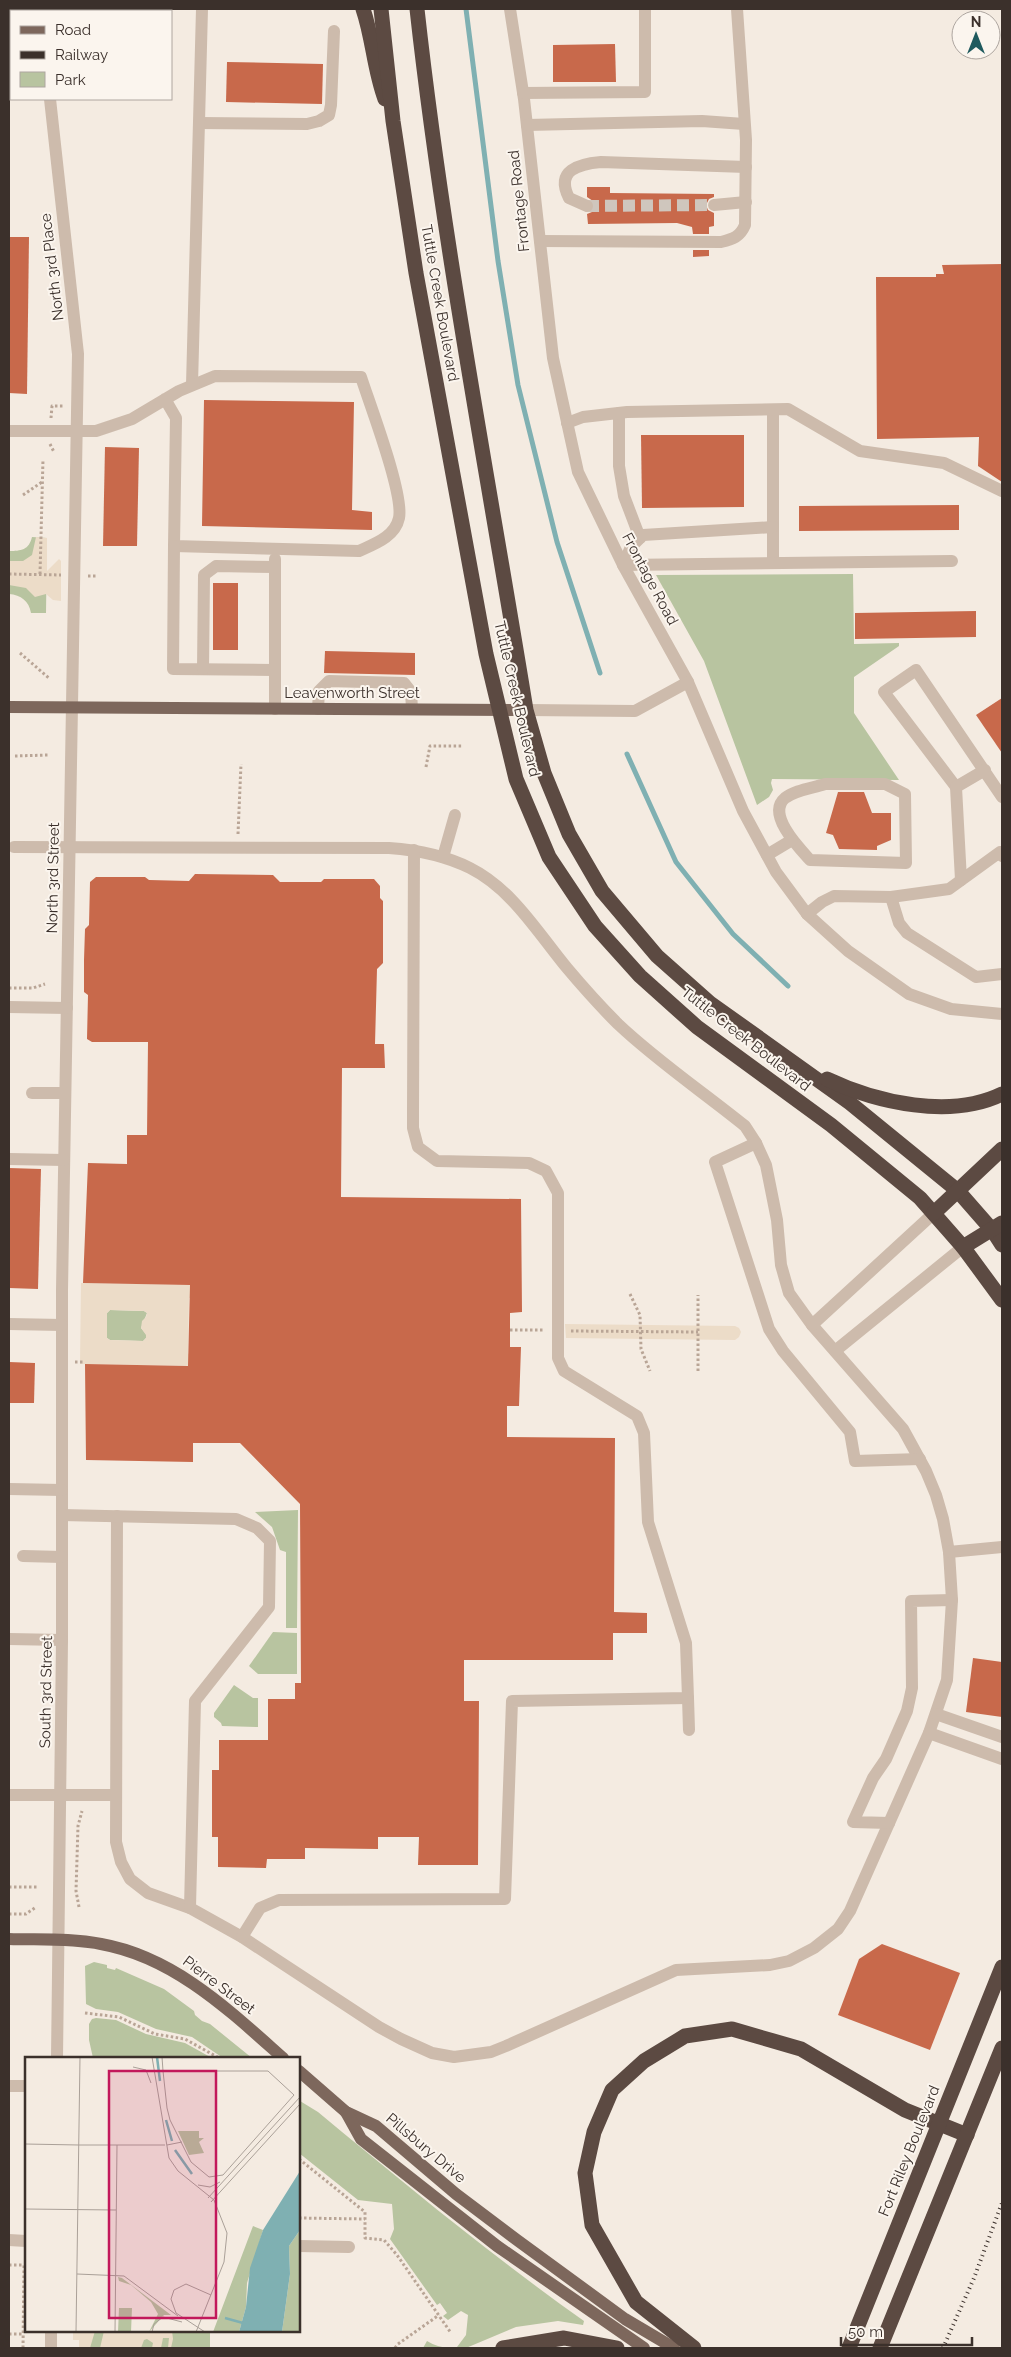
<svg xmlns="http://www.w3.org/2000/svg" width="1011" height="2357" viewBox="0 0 1011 2357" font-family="Raleway,sans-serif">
<rect width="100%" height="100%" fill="#f4ebe1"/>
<!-- green -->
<g fill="#b8c4a0">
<path d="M32,537l15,1 -1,75h-15c-2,-12 -10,-18 -22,-19v-43c12,0 20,-1 23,-14z"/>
<polygon points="853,574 854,644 899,643 899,646 854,677 854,713 899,780 772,779 771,783 773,790 769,797 757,805 704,661 656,575"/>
<polygon points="110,1310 144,1311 147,1313 141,1328 146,1334 146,1338 143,1341 110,1340 107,1338 107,1313"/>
<polygon points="298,1510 297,1628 286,1628 286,1552 280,1550 272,1527 255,1512"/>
<polygon points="273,1632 297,1633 297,1674 258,1674 249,1666"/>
<polygon points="234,1685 253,1698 258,1698 258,1727 222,1726 221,1723 214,1717 214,1713"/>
<polygon points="94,1962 107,1965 107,1968 115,1970 116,1968 164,1989 194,2011 195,2015 202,2021 210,2024 252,2058 223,2058 192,2037 156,2029 118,2012 96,2009 86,2004 85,1966"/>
<polygon points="96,2018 116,2020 146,2034 185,2043 212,2058 93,2058 89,2040 89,2024 92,2019"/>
<path d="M299,2097l1,4 18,11c87,72 174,144 266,209l-1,4 -25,-4 -42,6 -50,21h-43l4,-7c10,6 19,8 30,6l9,-12 2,-20 -7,-4 -13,9 -5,-4 4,-3 -7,-10 -3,2 -47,-66 4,-10 -2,-25 -34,-4 -59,-47z"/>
<rect x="86" y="2331" width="124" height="17"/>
</g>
<!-- plaza -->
<g fill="#ecdcc8" fill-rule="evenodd">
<polygon points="36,537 47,538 47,571 59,559 61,561 61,601 53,600 46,594 35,597 26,588 9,585 9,561 23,561 32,555"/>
<path d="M81,1283l117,2v12l-9,1 -1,55 9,13 -117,-2zM110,1310l34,1 3,2 -1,4 -4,4 -1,7 5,7v3l-3,3 -33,-1 -3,-2v-25z"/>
<polygon points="565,1324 735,1326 739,1328 741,1332 739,1337 735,1340 566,1338"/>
<polygon points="73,2331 95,2331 90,2348 74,2348 79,2347 79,2340 73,2340"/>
<polygon points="104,2331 172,2331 173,2339 171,2348 168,2348 169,2338 163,2338 161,2348 152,2348 153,2343 147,2339 144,2340 141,2348 100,2348"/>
</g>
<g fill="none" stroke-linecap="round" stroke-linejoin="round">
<!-- stream -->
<g stroke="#7fb0b2" stroke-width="5">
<polyline points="466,9 498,261 518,385 557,542 600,673"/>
<polyline points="627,754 676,862 733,934 788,986"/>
</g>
</g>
<!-- building -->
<g fill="#c8694b">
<polygon points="615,44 616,82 553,82 553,45"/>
<polygon points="227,62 323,64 322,104 226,102"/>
<polygon points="587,187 610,187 610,193 714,194 714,197 709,199 706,205 708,210 714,213 714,226 709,227 709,234 693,234 692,227 677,223 588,224 587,214 592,212 595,206 593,201 587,197"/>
<polygon points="9,237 29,237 27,394 9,393"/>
<polygon points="693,250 709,250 709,256 693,257"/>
<polygon points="1002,264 1002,482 978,466 979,437 877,439 876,277 936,277 936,274 944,274 942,265"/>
<polygon points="204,400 354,402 352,510 372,512 372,530 202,526"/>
<polygon points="641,435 744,435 744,507 642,508"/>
<polygon points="105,447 139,448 137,546 103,546"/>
<polygon points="959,505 959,530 799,531 799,506"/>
<rect x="213" y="583" width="25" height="67"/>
<polygon points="976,611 976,637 855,639 855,613"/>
<polygon points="325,651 415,653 415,675 324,673"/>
<polygon points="1002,698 1002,753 976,715"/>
<polygon points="838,792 864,792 872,813 891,813 891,840 877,846 877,850 839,849 833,835 826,833"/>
<polygon points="195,874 273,875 280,882 321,882 324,879 374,879 380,886 380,898 383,901 383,963 377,969 375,1044 384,1044 385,1068 342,1068 341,1197 521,1199 522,1312 510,1313 510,1347 521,1347 519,1406 507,1406 507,1437 615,1438 614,1612 647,1613 647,1633 613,1633 613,1660 464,1660 464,1701 479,1701 478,1865 418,1865 419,1837 378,1837 378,1849 305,1848 305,1859 267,1859 266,1868 218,1867 218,1837 212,1837 212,1770 219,1770 219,1740 268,1740 268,1699 295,1699 295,1683 301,1683 300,1504 240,1443 193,1443 193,1462 86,1460 85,1364 188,1366 190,1285 83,1283 88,1163 127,1164 127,1135 147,1135 148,1042 92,1042 87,1039 88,995 84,992 84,960 85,929 89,925 90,882 96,877 145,877 149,880 189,881"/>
<polygon points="9,1168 41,1169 38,1289 9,1288"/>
<polygon points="9,1362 35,1363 34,1403 9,1403"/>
<polygon points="973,1658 1002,1662 1002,1717 966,1712"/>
<polygon points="882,1944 960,1973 930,2050 838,2015 859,1959"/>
</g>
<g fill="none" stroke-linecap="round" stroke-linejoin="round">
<!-- minor-tunnel -->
<polyline stroke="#cfc6bd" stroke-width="12" stroke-dasharray="12 6" stroke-linecap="butt" points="587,206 714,205"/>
<!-- path -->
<g stroke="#b9a596" stroke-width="3" stroke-dasharray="2.5 2.5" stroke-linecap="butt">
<polyline points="51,418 52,406 64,406"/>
<polyline points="50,444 54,452"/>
<polyline points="23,495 42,482"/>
<polyline points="9,574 61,575"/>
<polyline points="40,574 43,459"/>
<polyline points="88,576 97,576"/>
<polyline points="20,653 50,679"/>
<polyline points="15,756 48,755"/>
<polyline points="426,767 430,746 463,746"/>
<polyline points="238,834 241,764"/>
<polyline points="9,988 33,988 45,984"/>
<polyline points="630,1294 640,1315 641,1349 650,1371"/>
<polyline points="510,1330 545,1330"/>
<polyline points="571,1331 698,1332"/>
<polyline points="75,1362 85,1362"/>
<polyline points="698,1371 698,1295"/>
<polyline points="9,1887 37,1887"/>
<polyline points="79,1907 76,1891 78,1826 82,1811"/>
<polyline points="9,1914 26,1914 36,1907"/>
<polyline points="85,2013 119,2017 155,2034 185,2039 219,2058"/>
<polyline points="299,2159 365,2212 365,2238 384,2240 397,2255 451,2333"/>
<polyline points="299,2218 365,2219"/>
<polyline points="9,2265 26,2265"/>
<polyline points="9,2334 24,2334"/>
<polyline points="23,2348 24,2265"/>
<polyline points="395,2348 398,2344 439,2315"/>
</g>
<!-- minor -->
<g stroke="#cdbbac" stroke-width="12">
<polyline points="510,9 524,99 553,358 578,472 623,565 688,682 743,811 776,872 807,914 848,951 909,994 951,1009 1002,1014"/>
<polyline points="46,11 46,9"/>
<polyline points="523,93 645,92 645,9"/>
<polyline points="50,99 78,354 62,1290 62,1640 57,2058"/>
<polyline points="199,123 307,124 319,121 329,115 331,105 334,31"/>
<polyline points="527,125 702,121 744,124"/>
<polyline points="714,205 746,202"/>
<path d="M587,206l-18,-8c-14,-28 10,-34 32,-36l145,5"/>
<path d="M540,241l181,1c12,-3 19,-5 24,-17l1,-85 -9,-131"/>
<polyline points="192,385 202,9"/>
<polyline points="773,410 773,563"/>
<polyline points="619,413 619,466 624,496 640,538"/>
<polyline points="567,423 583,417 627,412 788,409 860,451 944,463 1002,491"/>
<path d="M9,431h87l36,-12 47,-28 36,-15 146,1c9,28 43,117 38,141 -4,19 -25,26 -40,33l-185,-5 2,-128 -11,-19"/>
<polyline points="773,527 643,535 631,547 623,565 952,561"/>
<polyline points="174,546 173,669 274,670"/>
<polyline points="203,669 204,575 216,566 275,567"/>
<polyline points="275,709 275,559"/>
<polyline points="318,709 319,691 329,681 404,683 411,692 412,709"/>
<polyline points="526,710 635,711 688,682"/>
<path d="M825,784h60l20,10 1,69 -96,-3c-11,-12 -44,-46 -25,-62 10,-8 28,-10 40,-14z"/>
<polyline points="956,787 884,692 916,670 1002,797"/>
<path d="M14,847l375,1c28,2 55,7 81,20 42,21 68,65 97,100 16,19 33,38 51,56 39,37 85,68 127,102l11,17 10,22 11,55 4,45 8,28 23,32 91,104 23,42 10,24 7,24 6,33 3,48 -5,80 -18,53 -79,178 -12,18 -24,19 -25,13 -19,4 -94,5 -170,76 -15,6 -37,5 -22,-4 -31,-14 -22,-12 -137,-90 -52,-29 -42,-15 -18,-14 -9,-17 -5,-20 1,-326"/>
<polyline points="767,855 792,840"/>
<polyline points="443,857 455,815"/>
<polyline points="961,880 956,787 985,770"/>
<polyline points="891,897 899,923 907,933 976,977 1002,974"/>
<polyline points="807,914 822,902 834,896 891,897 949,889 1000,852 1002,856"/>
<polyline points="9,1007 67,1008"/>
<polyline points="32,1093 65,1093"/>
<polyline points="756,1143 715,1162 769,1329 783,1351 850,1432 855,1461 920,1459"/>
<polyline points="9,1159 64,1160"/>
<polyline points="9,1324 62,1325"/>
<polyline points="812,1325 934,1213"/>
<polyline points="835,1351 963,1247"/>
<polyline points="9,1489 62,1490"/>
<polyline points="62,1515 236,1519 257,1528 270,1541 269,1607 195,1701 190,1908"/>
<polyline points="949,1552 1002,1547"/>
<polyline points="23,1556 62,1557"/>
<polyline points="9,1639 62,1640"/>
<polyline points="688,1698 689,1730"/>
<polyline points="936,1714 1002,1737"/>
<polyline points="929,1733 1002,1759"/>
<polyline points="9,1795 116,1795"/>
<polyline points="889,1823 853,1822 873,1778 886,1759 907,1711 912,1688 911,1601 952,1600"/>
<polyline points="242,1937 260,1908 279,1900 505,1899 512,1701 688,1698 686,1643 648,1522 644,1433 637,1416 564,1371 558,1358 558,1193 546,1171 529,1163 437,1161 418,1147 413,1128 413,1113 414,850"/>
<polyline points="9,2086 26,2086"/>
<polyline points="9,2240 26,2241"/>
<polyline points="299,2246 349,2247"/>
<polyline points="51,2348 51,2331"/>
</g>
<!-- major -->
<g stroke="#7d675c" stroke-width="12">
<polyline points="9,707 526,710"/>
<path d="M9,1939c30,1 62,-1 92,5 73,13 128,66 182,114"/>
<polyline points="299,2071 346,2112 376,2126 456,2194 517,2240 625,2319 674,2348"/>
<polyline points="346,2112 361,2139 497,2246 644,2348"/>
</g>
<!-- highway -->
<g stroke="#5c4a42" stroke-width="15">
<path d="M363,9c10,29 11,61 22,90"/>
<polyline points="381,9 393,121 416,273 486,654 516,779 549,857 595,926 640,976 697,1027 831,1125 920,1198 963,1247 1002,1300"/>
<path d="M417,9c26,235 71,467 109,701l18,63 25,61 33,57 55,65 53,47 140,100 108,88 35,40 9,14"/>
<path d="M827,1079c50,24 124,40 175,15"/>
<polyline points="934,1213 1002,1149"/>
<polyline points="963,1247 1002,1223"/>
<polyline points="503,2348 564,2338 617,2348"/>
<polyline points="694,2348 636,2302 592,2225 585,2173 594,2132 612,2090 644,2061 685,2036 732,2029 801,2049 905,2110 967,2135"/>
<polyline points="849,2348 1002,1967"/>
<polyline points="880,2348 1002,2048"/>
</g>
<!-- rail -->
<polyline stroke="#3b302b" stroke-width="4" stroke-dasharray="1 4" stroke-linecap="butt" points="943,2348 974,2278 1002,2203"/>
</g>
<g text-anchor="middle" stroke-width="4" stroke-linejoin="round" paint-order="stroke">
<!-- street labels -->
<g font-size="15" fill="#3b302b" stroke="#fbf5ee">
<text transform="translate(519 201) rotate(-96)" y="5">Frontage Road</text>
<text transform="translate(52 267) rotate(-97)" y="5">North 3rd Place</text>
<text transform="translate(440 303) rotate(80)" y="5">Tuttle Creek Boulevard</text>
<text transform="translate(650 579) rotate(62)" y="5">Frontage Road</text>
<text x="352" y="698">Leavenworth Street</text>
<text transform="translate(517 699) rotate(77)" y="5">Tuttle Creek Boulevard</text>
<text transform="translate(53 878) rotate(-89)" y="5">North 3rd Street</text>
<text transform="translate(746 1039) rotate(38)" y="5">Tuttle Creek Boulevard</text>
<text transform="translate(46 1692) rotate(-89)" y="5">South 3rd Street</text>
<text transform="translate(219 1985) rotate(37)" y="5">Pierre Street</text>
<text transform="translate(426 2148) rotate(40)" y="5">Pillsbury Drive</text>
<text transform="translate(909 2151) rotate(-68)" y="5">Fort Riley Boulevard</text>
</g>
</g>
<!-- overview -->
<g transform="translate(25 2057)">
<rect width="275" height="275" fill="#f4ebe1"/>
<path d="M153,74h21v7h5l-5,4 5,11 -15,2zM228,169l10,4 -16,53 -1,24 -7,25h-26zM275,173v102h-18l8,-58 -1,-28zM93,220l4,1 49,37h-7l-15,17 9,-18 -7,-12 -20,-17 -12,-4zM94,251h13l-1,24h-13z" fill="#b8c4a0"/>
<path d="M275,114v59l-11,16 1,28 -8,58h-43l7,-25 4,-39 13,-38z" fill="#7fb0b2"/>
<path fill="none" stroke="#7fb0b2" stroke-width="2.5" d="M132,0l3,24M141,63l6,21M150,93l17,24M200,261l18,5"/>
<path fill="none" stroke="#aaa098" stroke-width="1" d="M127,0l17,101 9,13 36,29 13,33 -3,29 -28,70M137,0l1,14 4,37 3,12 21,42 18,15 14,-2 71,-80 -26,-24h-105M108,10l13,3 5,13M0,87l54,1M54,88h86M142,88l15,-3M173,128l12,2 10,-5M183,141l92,-101M186,145l89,-98M0,152l91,1M52,217l47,2 54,40M51,275l4,-275M90,275l2,-187M127,275l2,-8 9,-7 19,5M180,275l-29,-19 -5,-14 3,-9 12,-6 25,11"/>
<path fill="#c2185b" fill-opacity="0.15" stroke="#c2185b" stroke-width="2.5" d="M84,14h107v247h-107z"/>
<rect width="275" height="275" fill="none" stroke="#3b302b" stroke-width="2.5"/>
</g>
<!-- border -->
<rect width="1011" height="2357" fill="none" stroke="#3b302b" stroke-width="20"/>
<!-- legend -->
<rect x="10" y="10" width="162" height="90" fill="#fbf5ee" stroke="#aea6a0"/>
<rect x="20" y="26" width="25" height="8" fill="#7d675c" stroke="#aea6a0"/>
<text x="55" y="35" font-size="15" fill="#3b302b">Road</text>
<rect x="20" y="51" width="25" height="8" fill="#3b302b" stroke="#aea6a0"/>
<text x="55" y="60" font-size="15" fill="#3b302b">Railway</text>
<rect x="20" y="72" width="25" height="15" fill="#b8c4a0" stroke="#aea6a0"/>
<text x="55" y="85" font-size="15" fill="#3b302b">Park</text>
<!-- north arrow -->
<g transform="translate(976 35)"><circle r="24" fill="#fbf5ee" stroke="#aea6a0"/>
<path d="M0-4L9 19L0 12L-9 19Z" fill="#1f5a5e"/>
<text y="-8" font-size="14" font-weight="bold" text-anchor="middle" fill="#3b302b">N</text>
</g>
<!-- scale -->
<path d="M841 2337v8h131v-8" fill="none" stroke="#3b302b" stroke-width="2.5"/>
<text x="848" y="2337" font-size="15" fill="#3b302b" stroke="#fbf5ee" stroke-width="4" paint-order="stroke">50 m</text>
</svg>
